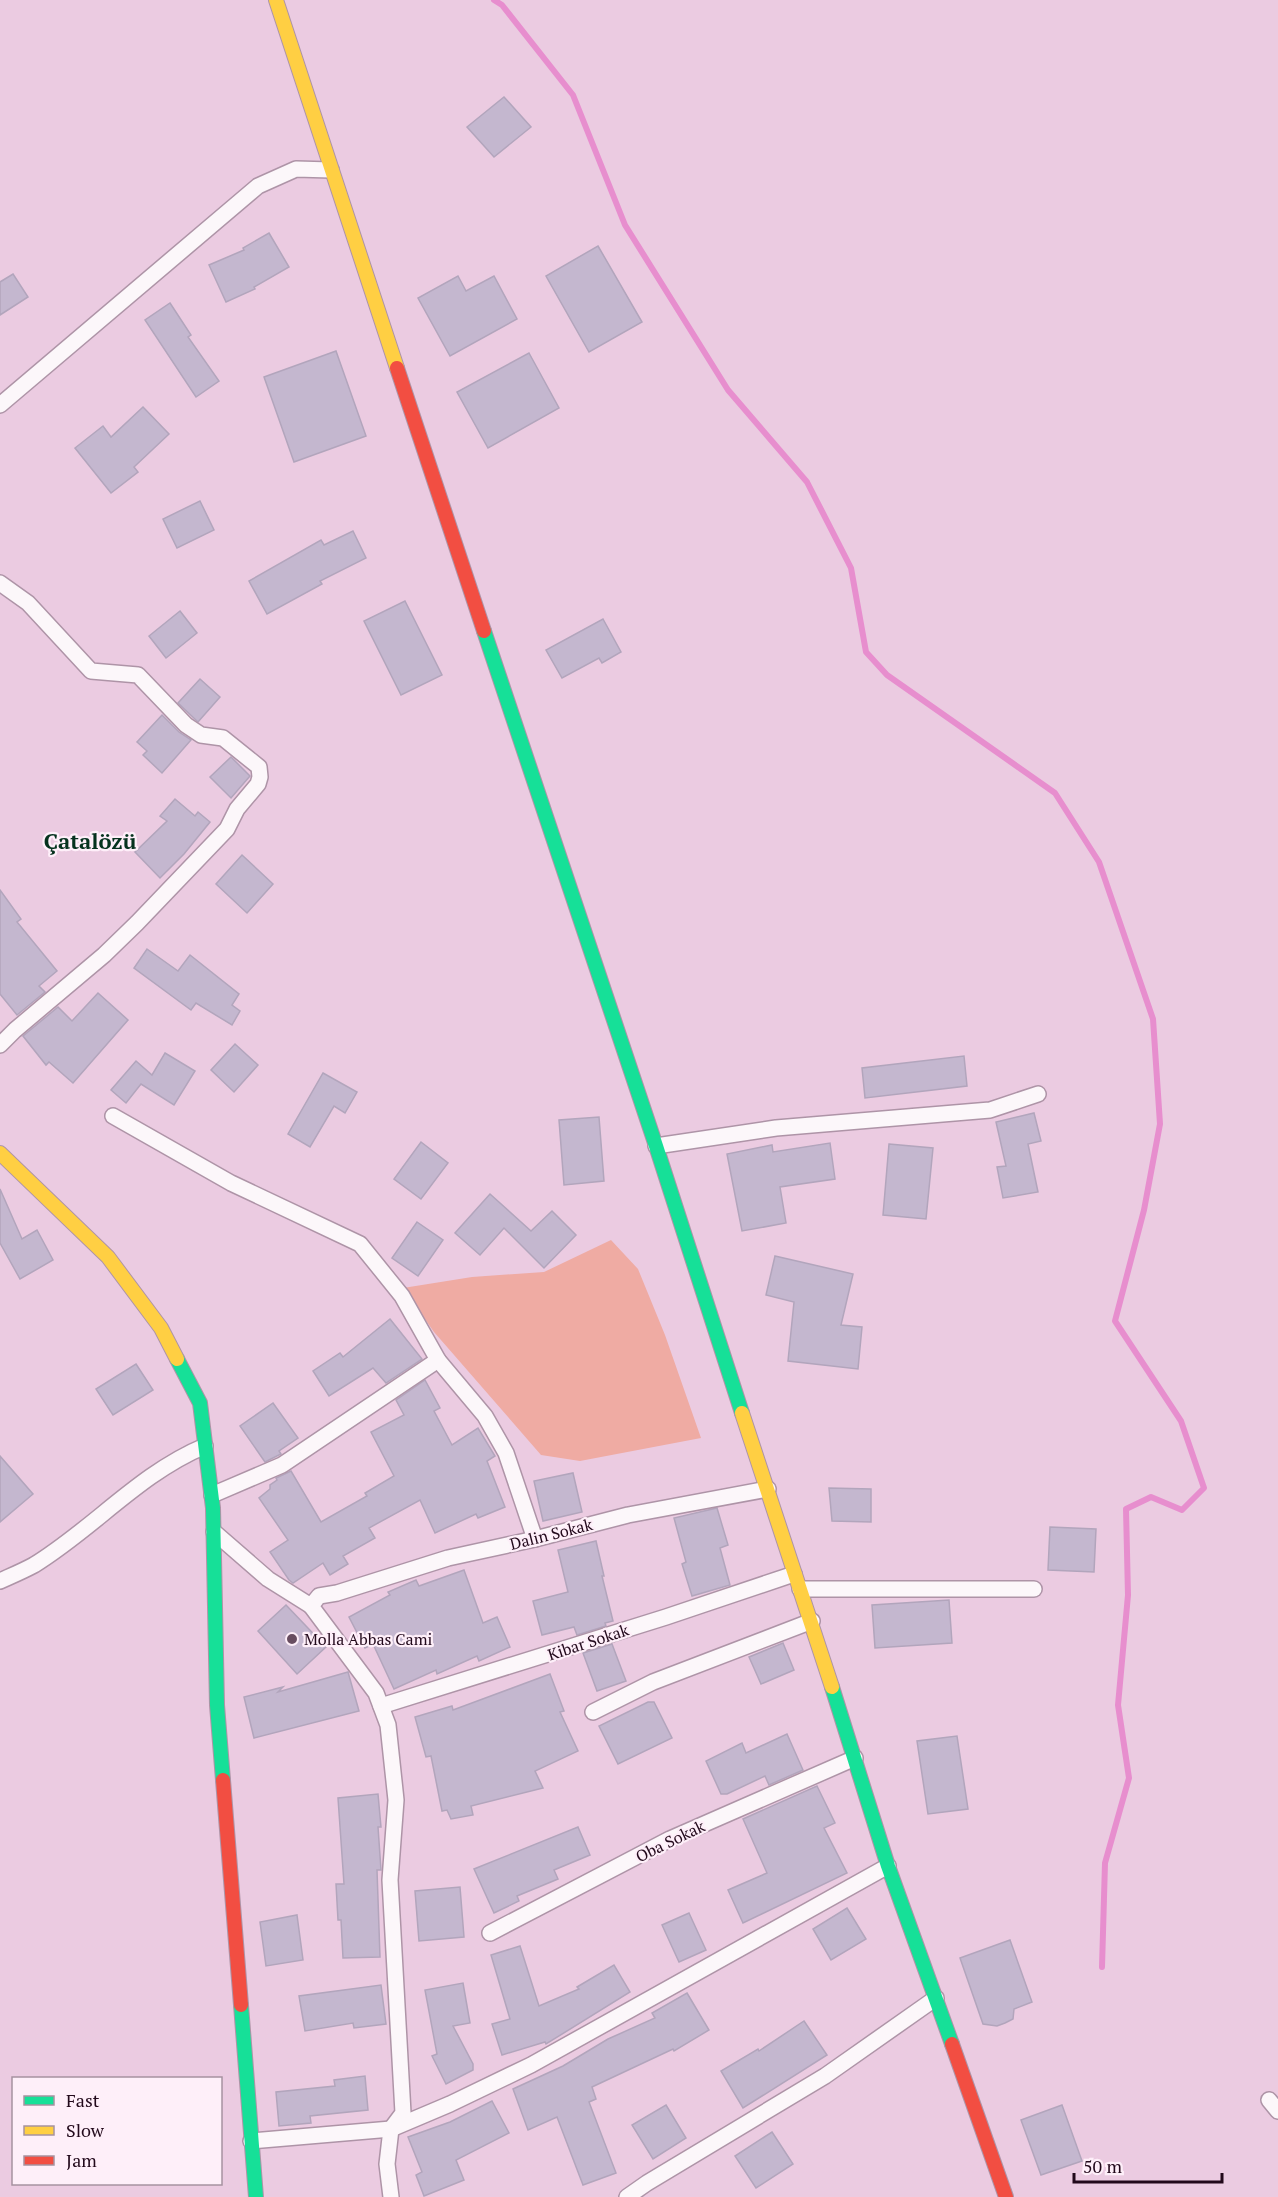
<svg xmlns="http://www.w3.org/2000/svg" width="1278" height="2197" viewBox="0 0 1278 2197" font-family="'PT Serif',serif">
<rect width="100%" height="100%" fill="#ebcbe1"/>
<!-- green -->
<polygon fill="#efaba3" points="611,1240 638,1269 665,1335 701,1438 580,1461 541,1455 434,1332 403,1288 472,1277 544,1272"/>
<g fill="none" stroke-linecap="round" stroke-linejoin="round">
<!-- stream -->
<polyline stroke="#e78ece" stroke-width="6" points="494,0 502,5 573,95 625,225 728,390 807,482 851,568 866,652 887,675 1055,793 1099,862 1153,1019 1160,1124 1144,1210 1115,1321 1181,1421 1204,1488 1182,1510 1151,1497 1126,1509 1128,1595 1118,1705 1129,1778 1105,1863 1102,1967"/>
</g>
<!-- building -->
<g fill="#c4b7cf" stroke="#b2a5bc" stroke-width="1.5">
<polygon points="504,97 531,127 494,157 467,127"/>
<polygon points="269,233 289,267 254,287 255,289 226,302 209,265 244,250 243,248"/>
<polygon points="598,246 642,322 589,352 546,276"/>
<polygon points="13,274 28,297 0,315 0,282"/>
<polygon points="458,276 466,291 494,276 517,319 450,356 418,298"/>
<polygon points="170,303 191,335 188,337 219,381 196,397 145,320"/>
<polygon points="336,351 366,436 294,462 264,377"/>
<polygon points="529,353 559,408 488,448 457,392"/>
<polygon points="143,407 169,434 134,467 138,472 111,493 75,448 103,426 111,437"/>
<polygon points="200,501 214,530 177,548 163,519"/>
<polygon points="353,531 366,558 320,581 322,584 267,614 249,581 321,540 324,545"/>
<polygon points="405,601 442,675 401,695 364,621"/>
<polygon points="180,611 197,633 166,658 149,636"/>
<polygon points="603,619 621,652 602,663 599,658 562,678 546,650"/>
<polygon points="200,679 220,697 198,722 178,703"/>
<polygon points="162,715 179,732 191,740 162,773 143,755 147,751 137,742"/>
<polygon points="231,757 250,776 231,798 210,777"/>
<polygon points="175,799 195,816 198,812 210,822 184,854 160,878 135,852 167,821 160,816"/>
<polygon points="242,855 273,884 247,913 216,884"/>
<polygon points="0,890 21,919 17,922 57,971 39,986 45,992 17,1015 0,994"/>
<polygon points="147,949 178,971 190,955 239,994 232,1005 240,1011 232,1025 196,1003 191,1010 134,968"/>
<polygon points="98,993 128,1020 73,1083 49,1062 46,1065 23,1036 58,1007 72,1021"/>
<polygon points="235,1044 258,1065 234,1092 211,1070"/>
<polygon points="165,1053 195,1071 174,1105 141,1084 126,1103 111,1090 136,1061 152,1075"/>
<polygon points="964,1056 967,1086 865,1098 862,1068"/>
<polygon points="323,1073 357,1092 345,1113 334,1106 310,1147 288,1134"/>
<polygon points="1034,1113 1041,1141 1028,1144 1038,1192 1003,1198 997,1167 1006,1166 996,1122"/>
<polygon points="599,1117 604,1181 564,1185 559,1120"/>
<polygon points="421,1142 448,1163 421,1199 394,1179"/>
<polygon points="830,1143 835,1179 780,1187 786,1223 742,1231 727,1154 772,1145 773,1152"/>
<polygon points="889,1144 933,1148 926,1219 883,1215"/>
<polygon points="0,1189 22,1239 37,1230 53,1260 20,1279 0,1243"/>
<polygon points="490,1194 531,1231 552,1211 576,1235 544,1268 504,1228 480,1255 455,1233"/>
<polygon points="417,1222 443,1240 418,1276 392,1258"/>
<polygon points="775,1256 853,1274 841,1325 862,1327 858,1369 788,1361 794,1302 766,1295"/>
<polygon points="390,1319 422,1359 386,1383 373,1368 329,1396 313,1371 340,1353 343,1357"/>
<polygon points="136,1364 153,1390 113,1415 96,1389"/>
<polygon points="425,1380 440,1408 434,1411 452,1445 478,1428 495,1456 487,1461 505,1507 478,1518 476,1514 435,1533 420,1500 369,1528 375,1538 343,1556 348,1564 330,1575 323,1563 293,1583 289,1580 270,1552 288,1540 259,1498 270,1489 270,1485 277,1480 276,1478 291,1471 321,1522 367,1496 365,1493 394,1476 371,1432 404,1415 396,1400"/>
<polygon points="273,1403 298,1438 279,1451 281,1454 265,1462 240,1426"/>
<polygon points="0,1456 33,1494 0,1522"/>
<polygon points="573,1473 582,1512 543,1521 534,1481"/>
<polygon points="829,1488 871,1489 871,1522 832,1521"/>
<polygon points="717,1508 728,1545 720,1548 730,1585 692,1596 682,1564 686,1562 674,1518"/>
<polygon points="1050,1527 1096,1529 1094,1572 1048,1570"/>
<polygon points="596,1541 604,1576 602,1576 613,1621 605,1623 606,1626 577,1635 574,1627 542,1635 533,1601 568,1592 558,1550"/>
<polygon points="464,1570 483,1623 497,1617 510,1647 479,1661 477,1656 437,1674 436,1670 394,1689 373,1644 365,1648 349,1617 390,1595 388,1592 416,1580 419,1586"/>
<polygon points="949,1600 952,1643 875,1648 872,1605"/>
<polygon points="286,1605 326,1647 297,1674 258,1631"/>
<polygon points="783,1643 794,1670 761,1684 749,1657"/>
<polygon points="612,1644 626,1681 597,1691 583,1653"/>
<polygon points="348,1672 359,1711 254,1738 244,1697 283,1687 278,1692"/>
<polygon points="550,1674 564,1711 560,1712 578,1751 535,1771 543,1788 471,1806 473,1815 451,1819 447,1810 442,1811 431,1756 426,1757 415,1717 452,1706 453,1710"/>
<polygon points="648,1702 654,1702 672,1738 618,1764 599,1726"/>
<polygon points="787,1734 803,1770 769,1785 765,1776 727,1794 721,1794 706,1761 742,1743 746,1753"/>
<polygon points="957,1736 968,1809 928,1814 917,1741"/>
<polygon points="817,1786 835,1823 824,1828 847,1873 743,1923 728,1890 767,1873 743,1819"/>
<polygon points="378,1794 381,1827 378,1827 381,1870 377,1870 380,1957 343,1958 341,1920 338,1920 336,1884 344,1884 338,1798"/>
<polygon points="578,1827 590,1855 554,1870 558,1879 517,1896 519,1901 494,1913 474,1869"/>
<polygon points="460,1887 464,1937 419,1941 415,1891"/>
<polygon points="847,1908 866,1939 831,1960 813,1929"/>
<polygon points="689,1913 706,1950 679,1962 662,1925"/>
<polygon points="297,1915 303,1960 266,1966 260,1922"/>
<polygon points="1010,1940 1032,2002 1014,2009 1013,2019 1005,2023 997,2026 983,2024 960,1958"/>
<polygon points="520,1946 539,2006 579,1989 577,1987 614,1965 630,1992 546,2044 545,2042 502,2055 492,2024 510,2019 491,1955"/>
<polygon points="463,1983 470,2023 453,2026 473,2064 473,2070 446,2084 432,2056 437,2054 425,1990"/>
<polygon points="381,1985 386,2024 354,2028 353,2023 305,2031 299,1996"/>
<polygon points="687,1993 709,2030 674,2051 673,2049 592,2087 596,2099 589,2102 616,2173 583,2185 557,2117 528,2130 513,2089 563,2066 608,2039 655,2018 652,2013"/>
<polygon points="804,2021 827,2055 743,2108 721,2071 758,2049 759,2051"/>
<polygon points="365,2076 368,2110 310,2116 311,2123 279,2126 276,2092 335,2086 334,2080"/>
<polygon points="492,2101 509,2133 456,2160 464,2180 424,2196 416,2175 422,2172 408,2137 450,2122"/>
<polygon points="666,2105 686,2138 653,2159 632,2125"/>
<polygon points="1062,2105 1082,2161 1041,2175 1021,2120"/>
<polygon points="772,2132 793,2164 756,2188 735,2156"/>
</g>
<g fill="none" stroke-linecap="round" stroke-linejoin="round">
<defs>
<g id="street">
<polyline points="0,405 258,186 296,169 331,170"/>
<polyline points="0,583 28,603 91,671 138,675 186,725 201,735 223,738 259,767 260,777 258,784 237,809 227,829 137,923 104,955 15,1030 0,1045"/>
<polyline points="113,1116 231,1183 360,1244 402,1296 438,1360 485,1416 506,1453 535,1539"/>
<polyline points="656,1146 776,1128 990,1110 1038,1094"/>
<polyline points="212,1495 282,1465 438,1360"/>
<polyline points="214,1532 268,1579 311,1606"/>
<path d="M0,1581c11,-5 23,-10 34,-16 59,-36 106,-92 171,-119"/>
<polyline points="800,1589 1034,1589"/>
<polyline points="381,1706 666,1617 794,1574"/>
<polyline points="593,1712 653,1682 812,1621"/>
<polyline points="490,1933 670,1839 855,1758"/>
<polyline points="1269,2100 1278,2111"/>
<polyline points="251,2141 391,2129 450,2104 531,2065 888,1866"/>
<polyline points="391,2197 387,2164 391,2129 403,2113 390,1880 396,1800 388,1725 376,1693 311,1606 319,1596 337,1593 448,1558 535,1539 628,1515 768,1489"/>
<polyline points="627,2197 647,2183 825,2076 936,1998"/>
</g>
<g id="fast">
<polyline points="484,631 656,1146 742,1413"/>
<polyline points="177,1359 200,1403 213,1508 217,1705 223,1780"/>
<polyline points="832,1687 888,1866 952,2044"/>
<polyline points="241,2005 256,2197"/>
</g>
<g id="slow">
<polyline points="276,0 397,368"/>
<polyline points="0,1153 108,1257 161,1328 177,1359"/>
<polyline points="742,1413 832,1687"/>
</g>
<g id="jam">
<polyline points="397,368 484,631"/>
<polyline points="223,1780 241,2005"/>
<polyline points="952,2044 1006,2197"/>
</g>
</defs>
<!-- street casing -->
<use href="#street" stroke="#ae94a7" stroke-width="18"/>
<!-- fast casing -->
<use href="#fast" stroke="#ae94a7" stroke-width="16"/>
<!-- slow casing -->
<use href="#slow" stroke="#ae94a7" stroke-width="16"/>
<!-- jam casing -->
<use href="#jam" stroke="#ae94a7" stroke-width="16"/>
<!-- street -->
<use href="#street" stroke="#fcf7fa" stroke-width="15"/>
<!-- fast -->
<use href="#fast" stroke="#16e098" stroke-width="14"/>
<!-- slow -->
<use href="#slow" stroke="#ffcf43" stroke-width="14"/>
<!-- jam -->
<use href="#jam" stroke="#f24e42" stroke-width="14"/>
</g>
<!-- markers -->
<circle fill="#684d60" stroke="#feeff9" stroke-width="2" cx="292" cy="1639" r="6"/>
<g text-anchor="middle" stroke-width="4.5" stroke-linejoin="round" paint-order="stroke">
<!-- street labels -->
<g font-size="16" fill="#22091b" stroke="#feeff9">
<text transform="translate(551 1534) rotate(-14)" y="6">Dalin Sokak</text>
<text transform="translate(588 1642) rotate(-18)" y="6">Kibar Sokak</text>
<text transform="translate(670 1841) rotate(-26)" y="6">Oba Sokak</text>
</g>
<!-- poi labels -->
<g font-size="16" fill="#22091b" stroke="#feeff9" text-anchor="start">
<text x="304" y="1645">Molla Abbas Cami</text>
</g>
<!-- district labels -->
<g font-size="22" font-weight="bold" fill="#05321e" stroke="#feeff9">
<text x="90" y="849">Çatalözü</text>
</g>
</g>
<!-- legend -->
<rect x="12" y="2077" width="210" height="108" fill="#feeff9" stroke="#a693a0" stroke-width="1.5"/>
<rect x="24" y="2096" width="30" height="9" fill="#16e098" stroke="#a693a0" stroke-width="1.5"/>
<text x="66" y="2107" font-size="18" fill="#22091b">Fast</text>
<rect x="24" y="2126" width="30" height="9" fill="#ffcf43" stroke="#a693a0" stroke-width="1.5"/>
<text x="66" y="2137" font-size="18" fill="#22091b">Slow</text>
<rect x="24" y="2156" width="30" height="9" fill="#f24e42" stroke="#a693a0" stroke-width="1.5"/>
<text x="66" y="2167" font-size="18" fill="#22091b">Jam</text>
<!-- scale -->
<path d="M1074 2173v9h148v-9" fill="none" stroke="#22091b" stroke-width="3"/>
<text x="1083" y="2173" font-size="18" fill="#22091b" stroke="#feeff9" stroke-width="4.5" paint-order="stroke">50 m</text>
</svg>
